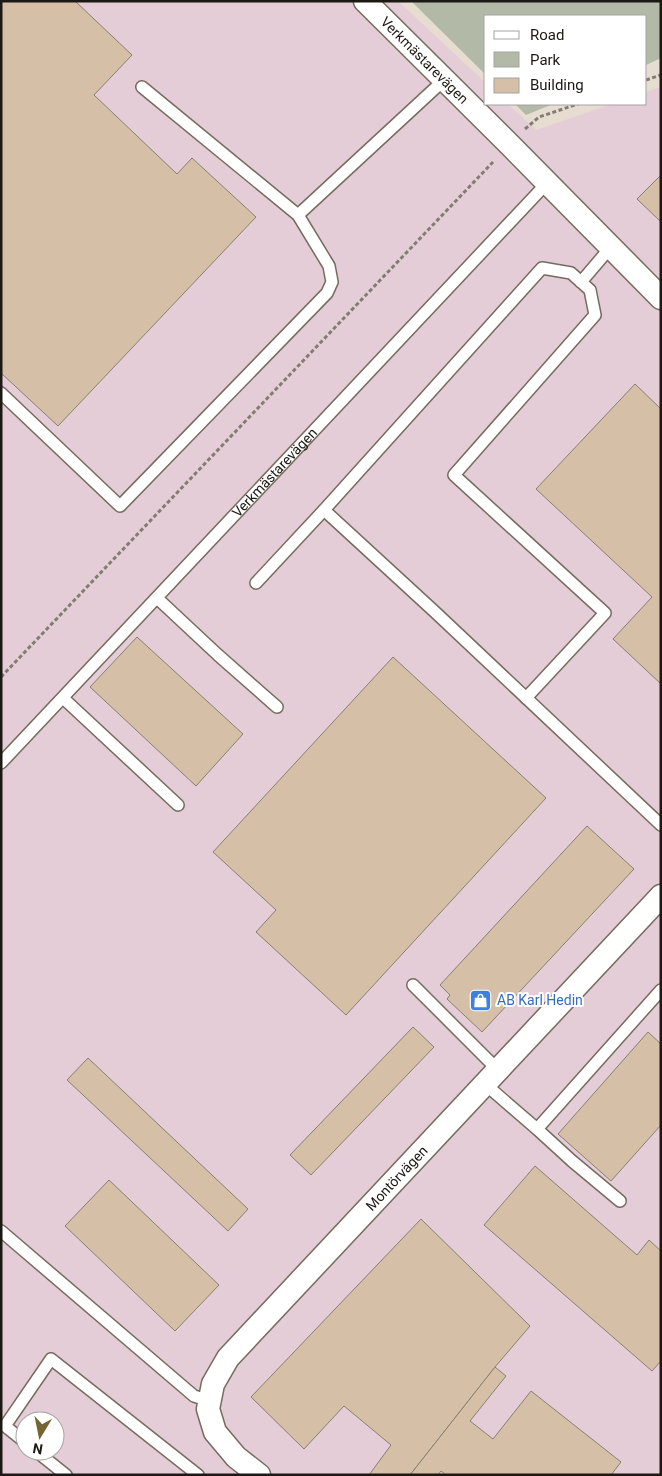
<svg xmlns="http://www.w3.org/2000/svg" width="662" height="1476" viewBox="0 0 662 1476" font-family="Roboto,sans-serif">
<rect width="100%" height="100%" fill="#e7dcd0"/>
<!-- industrial -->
<path fill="#e5cdd7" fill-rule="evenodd" d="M1,1h397l88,82v21h22l28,26 76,-26h34v-12l15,-5v1388h-660zM25,1421h30v30h-30z"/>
<!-- green -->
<g fill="#b2b9a7">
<polygon points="411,1 661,1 661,58 646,65 646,16 486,16 486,75"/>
<polygon points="515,104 553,104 526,115"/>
</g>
<!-- building -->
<g fill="#d5c0a7" stroke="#887f74">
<polygon points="1,1 75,1 132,55 94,95 177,174 192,158 256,217 58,426 1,373"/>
<polygon points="661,175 661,222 637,199"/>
<polygon points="635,384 661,409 661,684 613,639 652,597 536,489"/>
<polygon points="137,637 243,734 196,786 90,687"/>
<polygon points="393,657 546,798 346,1015 256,932 276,910 213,852"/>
<polygon points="587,826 634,869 482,1032 447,999 450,995 440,985"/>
<polygon points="413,1027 434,1047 311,1175 290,1155"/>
<polygon points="648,1032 661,1044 661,1125 611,1181 558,1134"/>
<polygon points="88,1058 248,1209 228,1231 67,1080"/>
<polygon points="535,1166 637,1255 649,1240 661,1251 661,1361 652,1371 484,1225"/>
<polygon points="109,1180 219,1285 175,1331 65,1226"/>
<polygon points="421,1219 530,1326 495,1367 410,1475 369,1475 391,1445 344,1406 304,1449 251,1397"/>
<polygon points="495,1367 506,1376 470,1421 493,1439 531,1391 621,1462 611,1475 446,1475 441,1471 438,1475 410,1475"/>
</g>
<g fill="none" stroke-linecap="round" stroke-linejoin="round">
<defs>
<g id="service">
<polyline points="142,87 298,215"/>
<polyline points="581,282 610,248"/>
<polyline points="1,393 120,506 327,293 332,282 329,266 298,215 444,80"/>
<polyline points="324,510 435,612 661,825"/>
<polyline points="256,583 324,510 542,268 571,273 590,290 595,315 454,475 605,613 526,698"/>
<polyline points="157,598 218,655 277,707"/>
<polyline points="63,698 178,805"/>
<path id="s1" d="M1,763l546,-580"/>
<polyline points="413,985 498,1070"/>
<polyline points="485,1084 537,1129 661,990"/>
<polyline points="537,1129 572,1161 620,1201"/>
<polyline points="1,1231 194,1396 210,1401"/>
<polyline points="25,1442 5,1426 51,1359 198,1475"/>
<polyline points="36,1451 66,1475"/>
</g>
<g id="minor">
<path id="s2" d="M365,1l145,144 151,153"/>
<path id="s3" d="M259,1475l-23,-18 -21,-25 -7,-23 5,-25 15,-26 433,-462"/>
</g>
</defs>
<!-- service casing -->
<use href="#service" stroke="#756b61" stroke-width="14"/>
<!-- minor casing -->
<use href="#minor" stroke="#756b61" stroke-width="25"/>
<!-- path -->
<g stroke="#837c73" stroke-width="3" stroke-dasharray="4 2.5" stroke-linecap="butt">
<polyline points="646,80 661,75"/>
<polyline points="525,129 539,117 578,104"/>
<polyline points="1,677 493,162"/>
</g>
<!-- service -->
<use href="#service" stroke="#fff" stroke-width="11"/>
<!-- minor -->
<use href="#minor" stroke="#fff" stroke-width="22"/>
</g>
<!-- icons -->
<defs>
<symbol id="shop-square" viewBox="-11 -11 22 22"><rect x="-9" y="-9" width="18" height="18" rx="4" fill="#3f7fe0" stroke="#fff"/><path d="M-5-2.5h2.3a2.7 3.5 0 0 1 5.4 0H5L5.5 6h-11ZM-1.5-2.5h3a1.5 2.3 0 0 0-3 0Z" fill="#fff"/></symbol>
</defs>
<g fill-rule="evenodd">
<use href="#shop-square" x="468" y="988" width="25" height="25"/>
</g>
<g text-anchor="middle" stroke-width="4" stroke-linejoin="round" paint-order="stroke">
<!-- street labels -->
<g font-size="14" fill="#1c1914" stroke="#fff">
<text dy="5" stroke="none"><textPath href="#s2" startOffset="84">Verkmästarevägen</textPath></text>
<text dy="5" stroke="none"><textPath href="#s1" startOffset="399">Verkmästarevägen</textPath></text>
<text dy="5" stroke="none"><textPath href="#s3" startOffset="388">Montörvägen</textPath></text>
</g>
<!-- shop labels -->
<g font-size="14" fill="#366cbe" stroke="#fff" text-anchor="start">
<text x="497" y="1005">AB Karl Hedin</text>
</g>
</g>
<!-- border -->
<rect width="662" height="1476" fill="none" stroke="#1c1914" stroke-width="5"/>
<!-- legend -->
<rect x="484" y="15" width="162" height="90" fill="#ffffff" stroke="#a4a3a1"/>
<rect x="494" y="31" width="25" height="8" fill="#ffffff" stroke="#a4a3a1"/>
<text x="530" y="40" font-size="15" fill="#1c1914">Road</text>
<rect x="494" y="52" width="25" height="15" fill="#b2b9a7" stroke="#a4a3a1"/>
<text x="530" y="65" font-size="15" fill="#1c1914">Park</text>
<rect x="494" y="78" width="25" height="15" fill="#d5c0a7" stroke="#a4a3a1"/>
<text x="530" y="90" font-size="15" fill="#1c1914">Building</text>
<!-- north arrow -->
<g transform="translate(40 1436) rotate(190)"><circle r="24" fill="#ffffff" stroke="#a4a3a1"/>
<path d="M0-4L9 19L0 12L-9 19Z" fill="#746633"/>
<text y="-8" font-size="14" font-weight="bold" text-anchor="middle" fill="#1c1914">N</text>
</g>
</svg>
